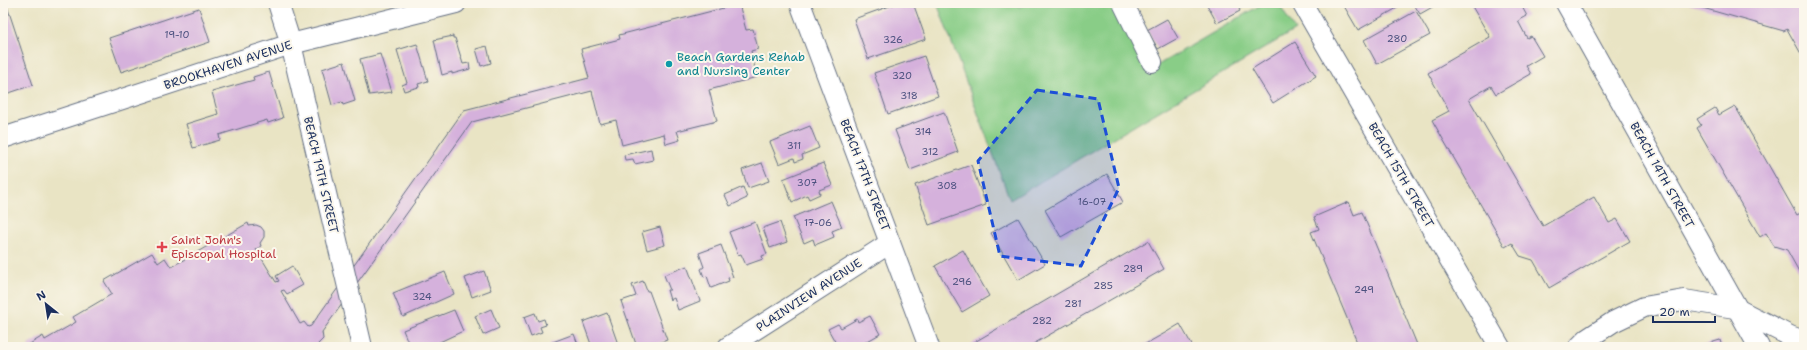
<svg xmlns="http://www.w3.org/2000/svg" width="1807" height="350" viewBox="0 0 1807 350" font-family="'Shantell Sans',sans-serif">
<rect width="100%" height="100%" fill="#fbf7ec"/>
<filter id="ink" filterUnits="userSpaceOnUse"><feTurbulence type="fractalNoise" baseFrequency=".025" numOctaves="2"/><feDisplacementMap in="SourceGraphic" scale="8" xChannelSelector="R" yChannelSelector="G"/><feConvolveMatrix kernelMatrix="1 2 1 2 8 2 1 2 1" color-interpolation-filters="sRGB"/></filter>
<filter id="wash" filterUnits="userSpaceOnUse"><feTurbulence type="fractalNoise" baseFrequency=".012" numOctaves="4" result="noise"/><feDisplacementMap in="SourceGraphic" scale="16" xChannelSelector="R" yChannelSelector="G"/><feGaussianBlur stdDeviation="0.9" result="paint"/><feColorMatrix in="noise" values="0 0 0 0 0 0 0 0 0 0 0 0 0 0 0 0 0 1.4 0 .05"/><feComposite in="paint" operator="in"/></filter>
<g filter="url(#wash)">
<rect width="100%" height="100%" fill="#e9e4c4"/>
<!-- green -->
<polygon fill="#89cd87" stroke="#527e72" points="937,3 1017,3 1019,7 1029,3 1116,3 1151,69 1264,3 1278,3 1295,30 1010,200"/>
<g id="blocks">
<!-- building -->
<g fill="#d5b1dc">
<polygon points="3,3 6,3 33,85 3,95"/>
<polygon points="898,3 913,3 926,39 868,59 854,19"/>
<polygon points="1206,3 1250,3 1239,9 1240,11 1217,23"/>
<polygon points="1350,3 1406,3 1358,30 1344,6"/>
<polygon points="1413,3 1435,3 1436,5 1420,14"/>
<polygon points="1470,3 1520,3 1527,16 1518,21 1527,38 1531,36 1543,56 1526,66 1531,74 1496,94 1491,86 1469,99 1543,226 1594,197 1609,223 1617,219 1630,241 1549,288 1533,260 1520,256 1512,243 1505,247 1432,120 1449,111 1428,73 1490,37"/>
<polygon points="1685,3 1804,3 1804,59 1787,29 1784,31"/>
<polygon points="739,4 746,30 753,29 758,49 751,51 757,77 709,90 717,121 677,131 680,140 666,144 664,134 622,145 616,120 600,124 592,91 472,122 322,332 323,339 318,344 319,347 29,347 28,345 43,336 45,340 76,322 73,317 112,294 104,281 152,253 158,263 165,258 171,267 248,223 249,226 256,225 261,227 264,231 264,237 260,243 261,246 256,249 276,282 279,281 276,276 292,266 303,285 287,294 284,290 281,291 300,324 304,322 308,327 311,326 464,110 589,78 581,49 620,39 619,35"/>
<polygon points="199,8 210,42 121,72 109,38"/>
<polygon points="1416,11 1430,35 1377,64 1364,40"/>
<polygon points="1167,19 1178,38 1158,49 1147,30"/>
<polygon points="453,36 453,38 455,38 463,64 469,63 470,69 452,74 452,72 442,75 434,40"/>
<polygon points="1295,42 1316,76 1273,103 1252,69"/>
<polygon points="417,44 428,81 418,84 419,87 404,91 402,85 407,83 397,50"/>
<polygon points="487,46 491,63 481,66 476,49"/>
<polygon points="380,54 392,92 369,95 360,59"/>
<polygon points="924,56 938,96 888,114 874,73"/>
<polygon points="344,62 355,101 343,105 342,102 332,105 322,69"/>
<polygon points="269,72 283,118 268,123 267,120 219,135 220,140 193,148 186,124 218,114 212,92 254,80 253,77"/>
<polygon points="1735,106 1797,215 1804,211 1804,276 1802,277 1787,250 1774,246 1766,233 1760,237 1697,128 1701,125 1697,119 1715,108 1719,115"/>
<polygon points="944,112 958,152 910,170 895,130"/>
<polygon points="810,126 819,148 802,155 803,159 795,162 794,158 779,164 770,142"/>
<polygon points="651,149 653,160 635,164 633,159 625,160 624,155"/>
<polygon points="762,163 769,181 748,188 742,170"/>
<polygon points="823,163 832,185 819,190 820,194 809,199 807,195 792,202 783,179"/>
<polygon points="971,165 986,205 929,225 915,185"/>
<polygon points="1107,174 1123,202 1061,237 1045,210"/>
<polygon points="743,187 747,198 730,206 725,195"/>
<polygon points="831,201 842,227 832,231 834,237 815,245 813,239 804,243 793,217"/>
<polygon points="1349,202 1354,215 1362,212 1418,347 1359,347 1311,232 1319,229 1314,217"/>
<polygon points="1018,218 1045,264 1018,280 991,233"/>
<polygon points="755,222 767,254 762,256 763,259 746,265 741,254 738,255 729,232"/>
<polygon points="780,222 787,242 770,248 763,228"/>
<polygon points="660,227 665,245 647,250 642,232"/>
<polygon points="1148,241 1164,269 1028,347 966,347"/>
<polygon points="721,245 733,277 728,278 729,281 711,288 707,276 704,277 701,269 704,267 699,253"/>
<polygon points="963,250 989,296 962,312 935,266"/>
<polygon points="687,266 700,301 678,310 674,298 670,300 667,290 670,290 664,275"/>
<polygon points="484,271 491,290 472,297 465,278"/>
<polygon points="445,272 454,294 403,317 393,293"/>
<polygon points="643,281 647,291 649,291 667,340 647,347 637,347 621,301 636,296 632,285"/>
<polygon points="491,309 499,328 483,335 475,316"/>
<polygon points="454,310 463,331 429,347 410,347 403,330"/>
<polygon points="535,313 538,321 544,319 546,325 540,327 542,332 531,336 524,317"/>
<polygon points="607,313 619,347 592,347 583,322"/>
<polygon points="870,316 880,334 857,347 838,347 828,329 838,324 841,328 857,319 858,322"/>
<polygon points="1180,324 1193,347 1140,347 1165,333"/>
<polygon points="574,334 579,347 551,347 550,343"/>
<polygon points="1720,340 1722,347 1697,347"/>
</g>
</g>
</g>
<g filter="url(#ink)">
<use href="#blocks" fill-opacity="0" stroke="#636e82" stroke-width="1"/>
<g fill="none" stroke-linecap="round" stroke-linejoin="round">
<defs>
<g id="street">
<polyline points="278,3 291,44 362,347"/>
<polyline points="800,3 929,347"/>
<polyline points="1123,3 1152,62"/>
<polyline points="1302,3 1500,347"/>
<polyline points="1566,3 1759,347"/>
<polyline points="3,138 291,44 456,3"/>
<polyline points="728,347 890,243"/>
<polyline points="1579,347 1587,339 1613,322 1644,307 1684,300 1735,308 1790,336 1804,341"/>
</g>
</defs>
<!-- street casing -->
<use href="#street" stroke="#636e82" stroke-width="22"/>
<!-- street -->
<use href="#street" stroke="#fff" stroke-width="20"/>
</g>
</g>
<!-- marked area -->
<path fill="#1d4ed8" fill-opacity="0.2" stroke="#1d4ed8" stroke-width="3" stroke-dasharray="8 5" stroke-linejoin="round" d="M1037,90l61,9 21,89 -38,78 -81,-10 -22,-95z"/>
<!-- markers -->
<circle fill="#0f9aa8" stroke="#fbf7ec" stroke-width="1.5" cx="669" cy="64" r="4"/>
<path fill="#e0444e" stroke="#fbf7ec" stroke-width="1.5" d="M160 241h4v4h4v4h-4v4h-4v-4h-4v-4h4z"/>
<g text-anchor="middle" stroke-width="4" stroke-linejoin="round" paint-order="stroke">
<!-- number labels -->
<g font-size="10" fill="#4a507e">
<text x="177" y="38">19-10</text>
<text x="1397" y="42">280</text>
<text x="893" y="43">326</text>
<text x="902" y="79">320</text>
<text x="909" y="99">318</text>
<text x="923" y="135">314</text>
<text x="794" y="149">311</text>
<text x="930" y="155">312</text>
<text x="807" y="186">307</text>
<text x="947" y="189">308</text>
<text x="1092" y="205">16-07</text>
<text x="818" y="226">17-06</text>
<text x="1133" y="272">289</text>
<text x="962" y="285">296</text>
<text x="1103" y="289">285</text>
<text x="1364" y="293">249</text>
<text x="422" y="300">324</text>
<text x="1073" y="307">281</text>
<text x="1042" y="324">282</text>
</g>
<!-- culture labels -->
<g font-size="12" fill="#0d838f" stroke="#fbf7ec" text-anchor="start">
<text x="677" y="61">Beach Gardens Rehab<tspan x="677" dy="14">and Nursing Center</tspan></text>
</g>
<!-- street labels -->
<g font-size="12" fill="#1b2f5e" stroke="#fbf7ec">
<text transform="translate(228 65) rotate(-18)" y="4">BROOKHAVEN AVENUE</text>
<text transform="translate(321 175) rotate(77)" y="4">BEACH 19TH STREET</text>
<text transform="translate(865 175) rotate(69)" y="4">BEACH 17TH STREET</text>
<text transform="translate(1401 175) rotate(60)" y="4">BEACH 15TH STREET</text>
<text transform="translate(1662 175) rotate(61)" y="4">BEACH 14TH STREET</text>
<text transform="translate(809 295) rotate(-33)" y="4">PLAINVIEW AVENUE</text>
</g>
<!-- health labels -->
<g font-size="12" fill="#be3a42" stroke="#fbf7ec" text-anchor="start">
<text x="171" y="244">Saint John's<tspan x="171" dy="14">Episcopal Hospital</tspan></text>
</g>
</g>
<!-- margin -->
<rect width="1807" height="350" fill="none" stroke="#fbf7ec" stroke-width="16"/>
<!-- north arrow -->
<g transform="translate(46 304) rotate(330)" stroke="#fbf7ec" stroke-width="3" paint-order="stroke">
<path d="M0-3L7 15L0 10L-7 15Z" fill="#1b2f5e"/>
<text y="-6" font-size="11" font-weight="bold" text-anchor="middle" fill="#1b2f5e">N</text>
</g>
<!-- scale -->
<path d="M1653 316v6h62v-6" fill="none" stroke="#1b2f5e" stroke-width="2"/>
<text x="1659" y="316" font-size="12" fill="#1b2f5e" stroke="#fbf7ec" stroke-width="3" paint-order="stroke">20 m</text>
</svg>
